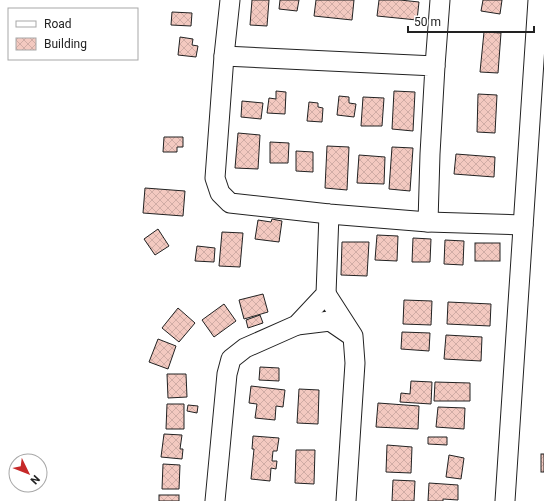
<svg xmlns="http://www.w3.org/2000/svg" width="544" height="501" viewBox="0 0 544 501" font-family="Roboto,sans-serif">
<defs>
<pattern id="building-cross-hatch" width="8" height="8" patternUnits="userSpaceOnUse"><rect width="8" height="8" fill="#f3c9c0"/><path d="M0 0l8 8M0 8l8-8" fill="none" stroke="#d0aca5"/></pattern>
</defs>
<rect width="100%" height="100%" fill="#fff"/>
<!-- building -->
<g fill="url(#building-cross-hatch)" stroke="#222">
<polygon points="252,0 269,0 267,26 250,25"/>
<polygon points="280,0 299,0 297,11 279,9"/>
<polygon points="316,0 354,0 352,20 314,16"/>
<polygon points="379,0 400,0 419,2 417,20 377,16"/>
<polygon points="483,0 502,0 500,14 481,11"/>
<polygon points="172,12 192,13 191,26 171,25"/>
<polygon points="484,32 501,33 498,73 480,72"/>
<polygon points="180,37 193,39 192,45 198,46 196,57 178,55"/>
<polygon points="276,91 286,92 285,114 267,113 269,98 276,99"/>
<polygon points="394,91 415,92 413,131 392,129"/>
<polygon points="478,94 497,95 495,133 477,132"/>
<polygon points="339,96 349,97 349,103 356,104 354,117 337,115"/>
<polygon points="363,97 384,98 382,126 361,126"/>
<polygon points="242,101 263,103 261,119 241,117"/>
<polygon points="309,102 318,103 318,107 323,108 322,122 307,121"/>
<polygon points="238,133 260,135 258,169 235,168"/>
<polygon points="164,137 183,137 183,147 177,147 177,152 163,152"/>
<polygon points="270,142 289,143 288,163 270,163"/>
<polygon points="327,146 349,147 347,190 325,188"/>
<polygon points="392,147 413,148 410,191 389,189"/>
<polygon points="296,151 313,152 313,172 296,171"/>
<polygon points="456,154 495,157 494,177 454,174"/>
<polygon points="359,155 385,157 384,184 357,183"/>
<polygon points="145,188 185,191 183,216 143,213"/>
<polygon points="272,219 282,221 279,242 255,239 258,220 271,222"/>
<polygon points="158,229 169,246 155,255 144,239"/>
<polygon points="222,232 243,233 240,267 219,266"/>
<polygon points="377,235 398,236 397,261 375,260"/>
<polygon points="413,238 431,239 430,262 412,262"/>
<polygon points="445,240 464,241 463,265 444,264"/>
<polygon points="342,242 369,242 367,276 341,275"/>
<rect x="475" y="243" width="25" height="18"/>
<polygon points="197,246 215,248 214,262 195,261"/>
<polygon points="263,294 268,312 244,319 239,300"/>
<polygon points="404,300 432,301 431,325 403,324"/>
<polygon points="448,302 491,304 490,326 447,324"/>
<polygon points="224,304 236,321 214,337 202,320"/>
<polygon points="178,308 195,323 179,342 162,328"/>
<polygon points="260,315 263,323 248,328 246,320"/>
<polygon points="402,332 430,333 429,351 401,349"/>
<polygon points="446,335 482,337 481,361 444,359"/>
<polygon points="158,339 176,346 168,369 149,362"/>
<polygon points="260,367 279,368 279,381 259,380"/>
<polygon points="167,374 186,374 187,397 168,398"/>
<polygon points="411,381 432,382 431,404 400,402 401,393 410,394"/>
<polygon points="435,382 470,383 470,401 434,401"/>
<polygon points="251,386 285,390 283,407 276,406 275,420 255,418 257,404 249,403"/>
<polygon points="299,389 319,390 318,424 297,423"/>
<polygon points="378,403 419,406 418,429 376,427"/>
<polygon points="167,404 184,404 184,429 166,429"/>
<polygon points="188,405 198,406 197,413 187,411"/>
<polygon points="438,407 465,408 464,429 436,427"/>
<polygon points="164,434 182,435 180,449 183,449 182,459 161,457"/>
<polygon points="253,436 279,438 277,451 273,451 272,461 277,461 276,469 271,468 270,481 251,479 254,449 252,449"/>
<polygon points="428,437 447,437 447,445 428,444"/>
<polygon points="387,445 412,447 411,473 386,472"/>
<polygon points="296,450 315,450 314,484 295,483"/>
<rect x="541" y="454" width="3" height="18"/>
<polygon points="449,455 464,458 461,479 446,477"/>
<polygon points="163,464 180,465 179,489 162,489"/>
<polygon points="393,480 415,481 414,501 392,501"/>
<polygon points="429,483 458,485 458,500 443,499 443,501 428,501"/>
<rect x="159" y="495" width="20" height="6"/>
</g>
<g fill="none" stroke-linecap="round" stroke-linejoin="round">
<defs>
<g id="minor">
<polyline points="230,0 224,56 215,178 220,193 230,203 329,214 428,222 523,225"/>
<polyline points="224,56 435,66 430,154 428,222"/>
<polyline points="435,66 440,0"/>
<polyline points="326,294 353,336 355,363 346,501"/>
<polyline points="297,325 330,321 349,334"/>
<polyline points="215,501 227,374 231,359 245,348 297,325 326,294 329,214"/>
<polyline points="505,501 538,0"/>
</g>
</defs>
<!-- minor casing -->
<use href="#minor" stroke="#222" stroke-width="21"/>
<!-- minor -->
<use href="#minor" stroke="#fff" stroke-width="19"/>
</g>
<!-- legend -->
<rect x="8" y="8" width="130" height="52" fill="#ffffff" stroke="#a7a7a7"/>
<rect x="16" y="21" width="20" height="6" fill="#ffffff" stroke="#a7a7a7"/>
<text x="44" y="28" font-size="12" fill="#222222">Road</text>
<rect x="16" y="38" width="20" height="12" fill="url(#building-cross-hatch)" stroke="#a7a7a7"/>
<text x="44" y="48" font-size="12" fill="#222222">Building</text>
<!-- north arrow -->
<g transform="translate(28 473) rotate(133)"><circle r="19" fill="#ffffff" stroke="#a7a7a7"/>
<path d="M0-3L7 15L0 10L-7 15Z" fill="#c62828"/>
<text y="-6" font-size="11" font-weight="bold" text-anchor="middle" fill="#222222">N</text>
</g>
<!-- scale -->
<path d="M408 26v6h126v-6" fill="none" stroke="#222222" stroke-width="2"/>
<text x="414" y="26" font-size="12" fill="#222222" stroke="#ffffff" stroke-width="3" paint-order="stroke">50 m</text>
</svg>
